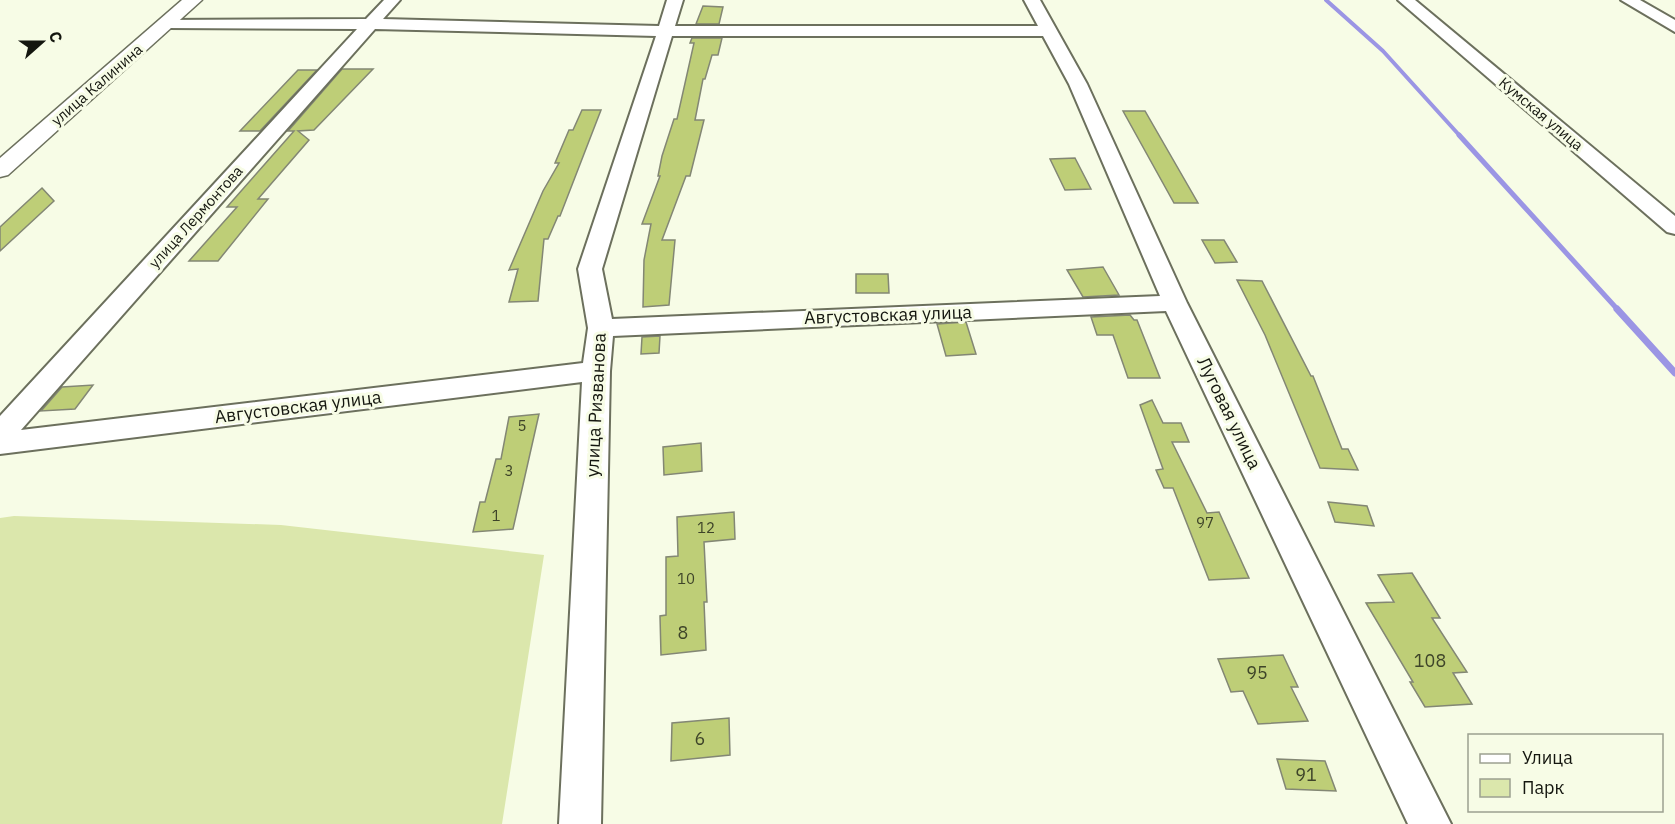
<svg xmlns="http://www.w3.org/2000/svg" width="1675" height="824" viewBox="0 0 1675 824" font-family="'IBM Plex Sans',sans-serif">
<rect width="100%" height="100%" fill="#f7fce6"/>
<!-- green -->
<polygon fill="#dbe7ac" points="14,516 281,525 544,555 502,824 0,824 0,518"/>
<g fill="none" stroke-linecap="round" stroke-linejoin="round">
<!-- stream-far2 -->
<polyline stroke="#9b95e4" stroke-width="4" points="1326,0 1383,51 1460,136"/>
<!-- stream-far1 -->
<polyline stroke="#9b95e4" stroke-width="5" points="1459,135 1619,311"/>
<!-- stream -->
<polyline stroke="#9b95e4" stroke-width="7" points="1617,309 1675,373"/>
</g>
<!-- building -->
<g fill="#bece77" stroke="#838774" stroke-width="1.5">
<polygon points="703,6 723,7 719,24 696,24"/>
<polygon points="692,38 722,38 718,55 712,55 705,79 703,79 695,120 704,120 690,176 686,176 662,240 675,240 669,305 643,307 644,260 651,224 642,224 660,176 658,176 662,156 674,119 677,119 694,43 690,43"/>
<polygon points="342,69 373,69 314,130 298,131 309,140 258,199 268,199 218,261 189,261 237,207 227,207 294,131 288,131"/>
<polygon points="298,70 317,70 260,131 240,131"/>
<polygon points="582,110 601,110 560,216 558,216 548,239 544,239 538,301 509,302 518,269 509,270 543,191 559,163 555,163 569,130 573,130"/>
<polygon points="1123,111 1145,111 1198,203 1174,203"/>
<polygon points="1075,158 1091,189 1065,190 1050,159"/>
<polygon points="42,188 54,201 0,251 0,227"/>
<polygon points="1202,240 1224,240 1237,262 1215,263"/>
<polygon points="1103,267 1119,295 1083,297 1067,270"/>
<polygon points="856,274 888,274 889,293 856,293"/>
<polygon points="1237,280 1262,281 1311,376 1313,376 1342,449 1348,449 1358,470 1320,468 1265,335"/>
<polygon points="1130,315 1134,320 1137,320 1160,378 1128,378 1113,335 1097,335 1091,317"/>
<polygon points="966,322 976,354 946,356 937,324"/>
<polygon points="660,336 659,353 641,354 642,337"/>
<polygon points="93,385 75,409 41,411 62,387"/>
<polygon points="1152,400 1163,423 1181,423 1189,442 1172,442 1207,513 1219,512 1249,578 1209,580 1173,488 1164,488 1156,470 1163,469 1140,405"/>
<polygon points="539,414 513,529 473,532 480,502 485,502 496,459 501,459 509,417"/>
<polygon points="701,443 702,471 664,475 663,447"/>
<polygon points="1328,502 1367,506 1374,526 1335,522"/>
<polygon points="734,512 735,539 704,542 707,602 704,602 706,650 661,655 660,616 666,615 666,557 678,556 677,517"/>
<polygon points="1412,573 1440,618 1432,618 1467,672 1453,673 1472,704 1425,707 1410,682 1413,682 1366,603 1394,602 1378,575"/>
<polygon points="1283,655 1298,687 1291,687 1308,721 1258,724 1243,691 1231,692 1218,659"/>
<polygon points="729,718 730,755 671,761 672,723"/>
<polygon points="1277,759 1325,761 1336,791 1286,789"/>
</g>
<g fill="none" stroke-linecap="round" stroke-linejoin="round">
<defs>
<g id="minor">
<path d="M384,0h16l-17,19 276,7 8,-26h16l-8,26h363l-14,-26h16l47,84 100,219 264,521h-43l-242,-513 -553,25 -3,35 -9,453h-42l23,-442 -582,72v-38l357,-387 -189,-1 -8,-5 2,-3 204,-1zM375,29l281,7 -78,233 10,59 -5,35 -562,67zM672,36h371l26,48 91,212 -548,23 -10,-50z"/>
<polygon points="1398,0 1415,0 1675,216 1675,234 1667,232"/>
<polygon points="1621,0 1640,0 1675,20 1675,32"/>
</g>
<polygon id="tertiary" points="182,0 202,0 8,175 0,177 0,158"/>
</defs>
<!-- minor casing -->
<use href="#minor" stroke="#6c705d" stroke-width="4"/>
<!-- tertiary casing -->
<use href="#tertiary" stroke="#6c705d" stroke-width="3"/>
<!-- minor -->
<use href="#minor" fill="#fff" fill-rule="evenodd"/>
<!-- tertiary -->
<use href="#tertiary" fill="#fff" fill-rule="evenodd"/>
</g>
<g text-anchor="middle" stroke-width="6" stroke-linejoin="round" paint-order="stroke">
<!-- far-street labels -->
<g font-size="15" fill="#14160f" stroke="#f7fce6">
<text transform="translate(97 85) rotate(-41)" y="5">улица Калинина</text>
<text transform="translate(1541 114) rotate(40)" y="5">Кумская улица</text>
<text transform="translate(196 217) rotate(-48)" y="5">улица Лермонтова</text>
</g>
<!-- number labels -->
<g font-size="15" fill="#3e4429">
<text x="522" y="431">5</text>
<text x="509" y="476">3</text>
<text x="496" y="521">1</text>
<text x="1205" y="528">97</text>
<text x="706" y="533">12</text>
<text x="686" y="584">10</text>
</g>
<!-- street labels -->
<g font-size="18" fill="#14160f" stroke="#f7fce6">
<text transform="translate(888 315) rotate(-2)" y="6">Августовская улица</text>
<text transform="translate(596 405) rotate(-87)" y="6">улица Ризванова</text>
<text transform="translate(298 407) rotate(-7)" y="6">Августовская улица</text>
<text transform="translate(1229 413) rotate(64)" y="6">Луговая улица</text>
</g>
<!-- near-number labels -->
<g font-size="18" fill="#3e4429">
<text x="683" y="639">8</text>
<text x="1430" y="667">108</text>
<text x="1257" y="679">95</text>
<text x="700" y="745">6</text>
<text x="1306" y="781">91</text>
</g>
</g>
<!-- legend -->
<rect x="1468" y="734" width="195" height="78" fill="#f7fce6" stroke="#9ca090" stroke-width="1.5"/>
<rect x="1480" y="754" width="30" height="9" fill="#ffffff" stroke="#9ca090" stroke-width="1.5"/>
<text x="1522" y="764" font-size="18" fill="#14160f">Улица</text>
<rect x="1480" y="779" width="30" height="18" fill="#dbe7ac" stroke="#9ca090" stroke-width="1.5"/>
<text x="1522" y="794" font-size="18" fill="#14160f">Парк</text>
<!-- north arrow -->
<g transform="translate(42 42) rotate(69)" stroke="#f7fce6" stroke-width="4.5" paint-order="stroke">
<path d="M0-4.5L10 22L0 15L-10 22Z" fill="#14160f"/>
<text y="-9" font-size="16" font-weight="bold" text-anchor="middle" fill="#14160f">С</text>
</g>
</svg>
